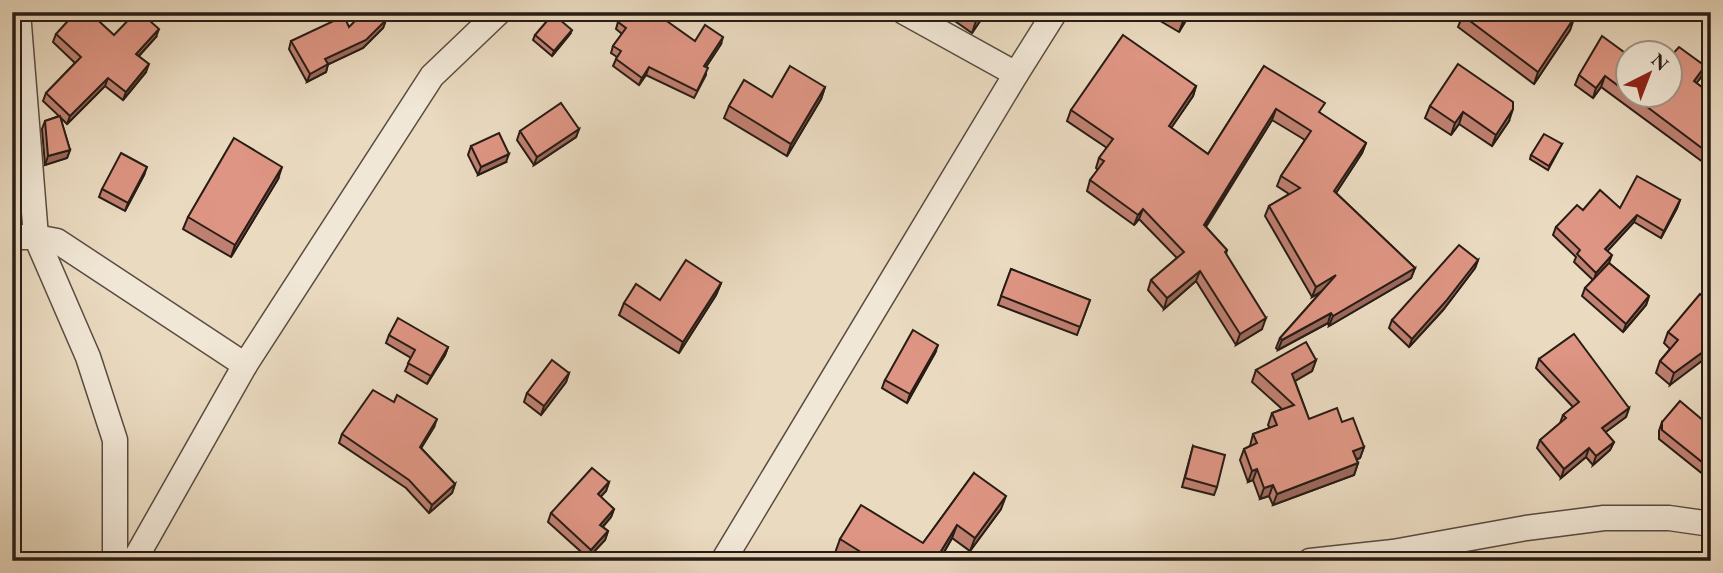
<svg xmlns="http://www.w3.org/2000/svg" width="1723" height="573" viewBox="0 0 1723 573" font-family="'EB Garamond',serif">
<rect width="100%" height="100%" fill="#eadac0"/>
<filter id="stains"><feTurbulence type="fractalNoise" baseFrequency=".00286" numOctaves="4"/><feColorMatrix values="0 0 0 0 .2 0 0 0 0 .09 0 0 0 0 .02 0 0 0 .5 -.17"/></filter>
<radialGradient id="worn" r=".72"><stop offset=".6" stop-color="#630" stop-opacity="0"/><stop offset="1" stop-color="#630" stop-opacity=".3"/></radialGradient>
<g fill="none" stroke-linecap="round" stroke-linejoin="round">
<defs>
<g id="street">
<polyline points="18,12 36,237 88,357 115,440 115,561"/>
<polyline points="904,12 1016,74"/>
<polyline points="12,237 36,237 57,241 245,365"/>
<polyline points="134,561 245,365 432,76 499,12"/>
<polyline points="723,561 1016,74 1055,12"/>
<polyline points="1310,561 1393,552 1526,528 1604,518 1669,518 1711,524"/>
</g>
</defs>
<!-- street casing -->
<use href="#street" stroke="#584c40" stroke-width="27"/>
<!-- street -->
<use href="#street" stroke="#f1e7d6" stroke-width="24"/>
</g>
<!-- wall -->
<g fill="#bf8071" stroke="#281c15" stroke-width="2">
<polygon points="942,12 986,12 972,33"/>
<polygon points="1145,12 1191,12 1179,32"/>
<polygon points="1446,12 1567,12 1574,18 1570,30 1534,84 1458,27 1460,22"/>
<polygon points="386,20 383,28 363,48 328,64 326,72 307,82 289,49 291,41 349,27"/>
<polygon points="618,22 695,41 721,44 706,67 706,75 694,98 646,75 639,85 613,66 617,57 611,53 613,46 622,34 616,29"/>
<polygon points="56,34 156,37 139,56 146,72 123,100 105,86 67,124 60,117 70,150 67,158 45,165 42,129 45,121 59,116 43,101 46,93 75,63 53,42"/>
<polygon points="570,34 552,56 533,40 535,35"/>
<polygon points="1628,55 1628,94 1670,94 1701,77 1696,83 1711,94 1711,168 1601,87 1593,98 1575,85 1579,75"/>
<polygon points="1264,66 1321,114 1366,143 1362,153 1336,193 1415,268 1411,278 1329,326 1328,323 1278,350 1276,348 1280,338 1321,292 1312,297 1265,216 1269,206 1289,194 1277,186 1281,176 1305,140 1272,120 1206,227 1227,250 1226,254 1262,329 1236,345 1196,281 1164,309 1148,290 1151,280 1177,258 1139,219 1134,225 1087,191 1090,180 1098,170 1096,168 1099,158 1107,148 1067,121 1071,110 1196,86 1193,96 1171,128 1208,154"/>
<polygon points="825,87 821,99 787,156 724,118 729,106 772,97"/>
<polygon points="1430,106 1509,121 1492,146 1459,124 1451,135 1425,118"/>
<polygon points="579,129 576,137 534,165 517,140 520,131"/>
<polygon points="1562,144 1548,170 1530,159 1531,155"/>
<polygon points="471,146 506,162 478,175 468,155"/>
<polygon points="144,175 125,211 99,197 102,189"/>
<polygon points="278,179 231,257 183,229 188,217"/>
<polygon points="1680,200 1677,208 1661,238 1634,222 1607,251 1609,263 1649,296 1646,305 1623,332 1582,296 1585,288 1593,280 1574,262 1576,257 1553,235 1556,227 1583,210 1620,208"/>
<polygon points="1478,260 1475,268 1443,310 1409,347 1389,328 1392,320"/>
<polygon points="1011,269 1090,300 1077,335 998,305"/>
<polygon points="721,283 716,295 679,353 619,315 624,303 660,300"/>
<polygon points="1710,302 1670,385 1656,373 1660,361 1670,349 1664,343 1668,332"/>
<polygon points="389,335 448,347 445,355 427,384 405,371 411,358 386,343"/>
<polygon points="935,353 907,403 882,388 885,380"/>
<polygon points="1539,359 1629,408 1626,417 1605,432 1614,442 1610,450 1593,465 1586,457 1561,478 1537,448 1540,440 1560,423 1563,415 1573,407 1536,368"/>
<polygon points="1316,360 1312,371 1295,381 1309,419 1342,422 1364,447 1360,458 1356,460 1358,463 1354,475 1273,505 1269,496 1260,499 1253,480 1248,482 1240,460 1244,449 1250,446 1253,434 1270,428 1268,425 1272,413 1282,409 1252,382 1256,370"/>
<polygon points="569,373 566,382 541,415 524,402 527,393"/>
<polygon points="1662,422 1711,466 1704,475 1659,439 1659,431"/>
<polygon points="434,427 421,448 455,484 452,493 429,513 406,488 339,443 342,434"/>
<polygon points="1193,446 1217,487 1214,495 1182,487"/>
<polygon points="974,473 1001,509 970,551 952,538 939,561 848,561 835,553 840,539 923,543"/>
<polygon points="609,482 606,491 600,497 614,509 611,517 603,527 608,531 605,540 588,558 548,522 551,513"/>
</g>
<!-- shaded-wall -->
<g fill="#9b685c" stroke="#281c15" stroke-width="2">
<polygon points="981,12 986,12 972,33 977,18"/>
<polygon points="1188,12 1191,12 1179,32 1184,19"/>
<polygon points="1574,18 1570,30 1534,84 1538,72"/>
<polygon points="386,20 383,28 363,48 323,67 325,59"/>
<polygon points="159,29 156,37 133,62 136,54"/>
<polygon points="572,30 570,34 552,56 554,51"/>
<polygon points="723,37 721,44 702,73 704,66"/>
<polygon points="149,64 146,72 123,100 126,92"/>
<polygon points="328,64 326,72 307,82 310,74"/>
<polygon points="1705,66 1701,77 1690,92 1694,81"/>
<polygon points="649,67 646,75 639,85 642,78"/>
<polygon points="1605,76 1601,87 1593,98 1596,88"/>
<polygon points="108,78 105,86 67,124 70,116"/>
<polygon points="1196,86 1193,96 1165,137 1169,126"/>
<polygon points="825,87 821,99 787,156 791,144"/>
<polygon points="1276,109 1272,120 1200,235 1204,225"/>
<polygon points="1513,109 1509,121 1492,146 1496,135"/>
<polygon points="1463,112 1459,124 1451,135 1455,123"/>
<polygon points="579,129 576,137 534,165 537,157"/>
<polygon points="1366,143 1362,153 1330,202 1334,191"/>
<polygon points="70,150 67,158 45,165 48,156"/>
<polygon points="509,154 506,162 478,175 481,167"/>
<polygon points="147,167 144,175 125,211 128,203"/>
<polygon points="282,167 278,179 231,257 235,245"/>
<polygon points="1680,200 1677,208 1661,238 1664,231"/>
<polygon points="1143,209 1139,219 1134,225 1138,215"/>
<polygon points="1637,215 1634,222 1602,257 1605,249"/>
<polygon points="1612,255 1609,263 1594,280 1596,273"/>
<polygon points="1478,260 1475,268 1443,310 1409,347 1412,339"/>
<polygon points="1415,268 1411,278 1329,326 1333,316"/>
<polygon points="1200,271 1196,281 1164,309 1167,298"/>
<polygon points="1336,275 1332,285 1312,297 1316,287"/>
<polygon points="721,283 716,295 679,353 683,342"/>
<polygon points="1649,296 1646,305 1623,332 1626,324"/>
<polygon points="1331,313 1328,323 1278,350 1282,340"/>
<polygon points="1266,318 1262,329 1236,345 1240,334"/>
<polygon points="938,345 935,353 907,403 910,394"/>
<polygon points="1711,346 1711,354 1670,385 1674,373"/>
<polygon points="448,347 445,355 427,384 431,376"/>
<polygon points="1316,360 1312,371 1288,385 1292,374"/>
<polygon points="569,373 566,382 541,415 544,406"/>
<polygon points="1629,408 1626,417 1599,437 1602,428"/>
<polygon points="437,419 434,427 417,455 420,447"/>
<polygon points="1614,442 1610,450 1593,465 1596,456"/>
<polygon points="1364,447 1360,458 1349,462 1353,451"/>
<polygon points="1589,448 1586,457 1561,478 1564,469"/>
<polygon points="1711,461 1711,466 1704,475 1707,466"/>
<polygon points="1358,463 1354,475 1273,505 1277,494"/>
<polygon points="1257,469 1253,480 1248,482 1252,471"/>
<polygon points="609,482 606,491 595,503 598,494"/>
<polygon points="455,484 452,493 429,513 432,505"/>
<polygon points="1273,485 1269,496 1260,499 1264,488"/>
<polygon points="1006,496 1001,509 970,551 975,538"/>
<polygon points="614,509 611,517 597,533 600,525"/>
<polygon points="957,525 952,538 939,561 935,561"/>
<polygon points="608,531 605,540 588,558 591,550"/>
</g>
<!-- building -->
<g fill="#de9583" stroke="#281c15" stroke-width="2">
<polygon points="76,12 89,12 114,35 136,12 140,12 159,29 136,54 149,64 126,92 108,78 70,116 46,93 81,57 56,34"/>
<polygon points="364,12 378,12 386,20 366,40 325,59 328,64 310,74 291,41 344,16 349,27"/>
<polygon points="625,12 654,12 695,41 705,25 723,37 704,66 708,68 697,91 649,67 642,78 616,59 621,51 613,46 626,28 618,22"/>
<polygon points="969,12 981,12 977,18"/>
<polygon points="1173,12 1188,12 1184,19"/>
<polygon points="1464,12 1567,12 1574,18 1538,72 1462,15"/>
<polygon points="553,14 572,30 554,51 535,35"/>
<polygon points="1123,35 1196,86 1169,126 1208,154 1264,66 1325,103 1319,112 1366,143 1334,191 1415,268 1333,316 1331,313 1282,340 1280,338 1336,275 1316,287 1269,206 1300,188 1281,176 1311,131 1276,109 1204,225 1227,250 1225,252 1266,318 1240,334 1200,271 1167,298 1151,280 1184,252 1143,209 1138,215 1090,180 1104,161 1099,158 1113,139 1071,110"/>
<polygon points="1602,36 1628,55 1628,93 1605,76 1596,88 1579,75"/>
<polygon points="1679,47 1705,66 1694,81 1711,94 1711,155 1630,94 1670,94 1670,57"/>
<polygon points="1458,64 1513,102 1513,109 1496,135 1463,112 1455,123 1430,106"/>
<polygon points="790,66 825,87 791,144 729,106 744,80 772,97"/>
<polygon points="561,103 579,129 537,157 520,131"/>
<polygon points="60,116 70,150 48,156 45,121"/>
<polygon points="499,133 509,154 481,167 471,146"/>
<polygon points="1544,134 1562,144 1549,166 1531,155"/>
<polygon points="234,138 282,167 235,245 188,217"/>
<polygon points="121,153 147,167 128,203 102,189"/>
<polygon points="1637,176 1680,200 1664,231 1637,215 1605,249 1612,255 1596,273 1577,254 1580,250 1556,227 1577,205 1583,210 1600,190 1620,208"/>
<polygon points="1459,245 1478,260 1446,301 1412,339 1392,320"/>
<polygon points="686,260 721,283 683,342 624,303 636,284 660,300"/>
<polygon points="1609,263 1649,296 1626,324 1585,288"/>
<polygon points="1011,269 1090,300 1080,327 1001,296"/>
<polygon points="1700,294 1710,302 1711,302 1711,346 1674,373 1660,361 1678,340 1668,332"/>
<polygon points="398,318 448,347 431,376 408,363 415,350 389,335"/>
<polygon points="913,330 938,345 910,394 885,380"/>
<polygon points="1574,334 1629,408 1602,428 1614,442 1596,456 1589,448 1564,469 1540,440 1566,418 1563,415 1579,402 1539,359"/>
<polygon points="1306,342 1316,360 1292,374 1309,419 1337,408 1342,422 1353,418 1364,447 1353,451 1358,463 1277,494 1273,485 1264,488 1257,469 1252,471 1244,449 1257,443 1253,434 1277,425 1272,413 1294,405 1256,370"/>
<polygon points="552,360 569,373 544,406 527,393"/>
<polygon points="373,390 394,402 397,395 437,419 420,447 455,484 432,505 409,480 342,434"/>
<polygon points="1680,401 1711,427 1711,461 1707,466 1662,430 1662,422"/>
<polygon points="12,402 18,405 12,415"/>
<polygon points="1193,446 1225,455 1217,487 1185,478"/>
<polygon points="592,468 609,482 598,494 614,509 600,525 608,531 591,550 551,513"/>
<polygon points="974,473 1006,496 975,538 957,525 935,561 860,561 864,554 840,539 861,505 923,543"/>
</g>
<!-- margin -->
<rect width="1723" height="573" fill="none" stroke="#eadac0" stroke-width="42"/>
<rect x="14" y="14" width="1695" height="545" fill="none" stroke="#281c15" stroke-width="3.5"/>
<rect x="21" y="21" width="1681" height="531" fill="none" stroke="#281c15" stroke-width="2"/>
<!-- north arrow -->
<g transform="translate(1649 74) rotate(42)"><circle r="33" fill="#f1e7d6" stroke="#a19689" stroke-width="2"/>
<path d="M0-5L12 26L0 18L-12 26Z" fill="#8f2418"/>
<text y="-10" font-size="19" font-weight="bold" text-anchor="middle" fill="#281c15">N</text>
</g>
<rect width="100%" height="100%" filter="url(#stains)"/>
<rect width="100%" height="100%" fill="url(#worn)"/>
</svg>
